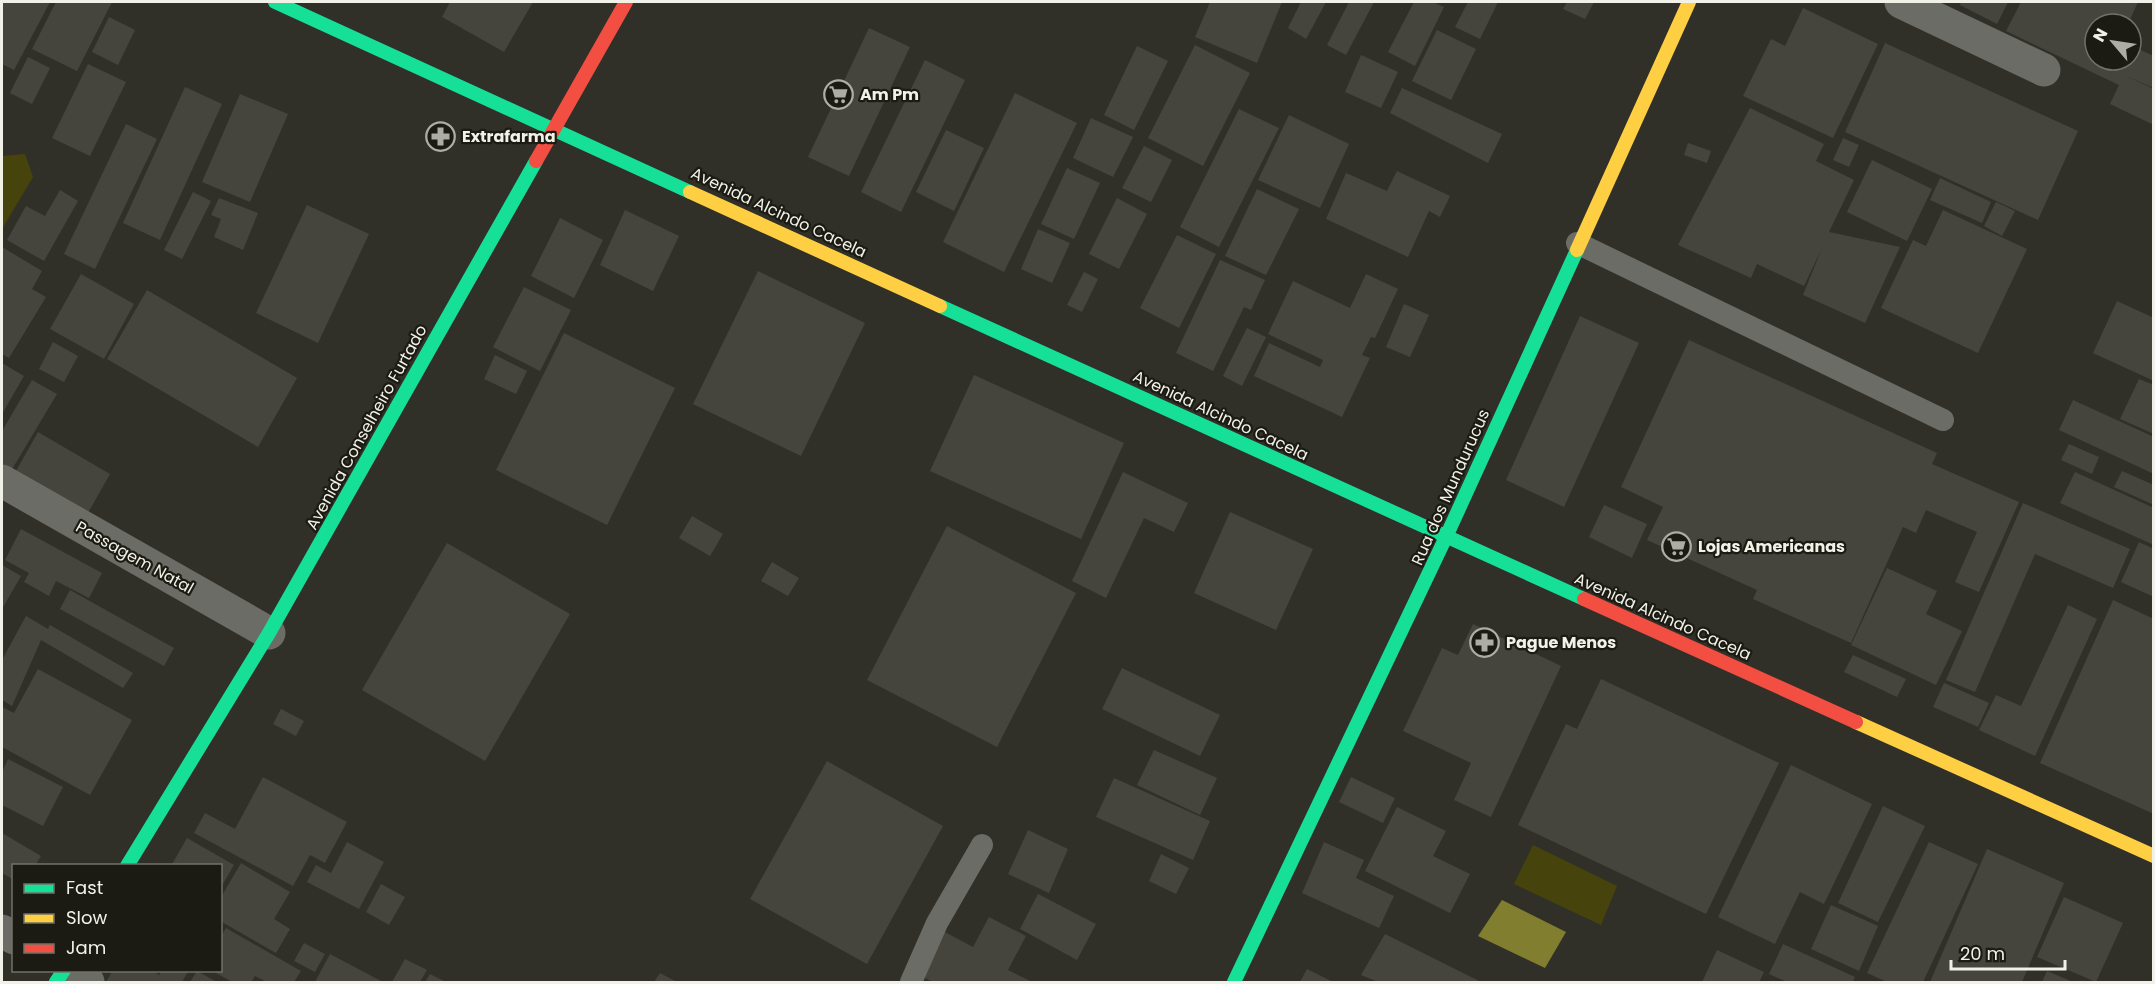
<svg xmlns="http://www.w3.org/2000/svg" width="2155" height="984" viewBox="0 0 2155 984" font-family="Poppins,sans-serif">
<rect width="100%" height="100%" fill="#303028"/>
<!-- green -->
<g fill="#46440c">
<polygon points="25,154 33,177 2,229 2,156"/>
<polygon points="1533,845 1617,886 1601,925 1514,884"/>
</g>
<!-- water -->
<polygon fill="#827e2f" points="1502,900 1566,932 1545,968 1478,936"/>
<!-- building -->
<g fill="#45453e">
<polygon points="2,2 50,2 14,70 2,64"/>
<polygon points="56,2 112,2 77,71 32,49"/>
<polygon points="450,2 533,2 504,52 442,17"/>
<polygon points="1210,2 1282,2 1257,63 1195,37"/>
<polygon points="1301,2 1326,2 1306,39 1288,28"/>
<polygon points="1349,2 1374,2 1346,55 1327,45"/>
<polygon points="1414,2 1433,2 1444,7 1415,66 1388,52"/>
<polygon points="1468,2 1498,2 1480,39 1455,27"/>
<polygon points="1567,2 1594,2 1585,19 1563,9"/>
<polygon points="1961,2 2008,2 1997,24 1960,5"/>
<polygon points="2021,2 2138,2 2128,24 2095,24 2095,60 2131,60 2136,48 2154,56 2154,88 2124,75 2154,89 2154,125 2110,104 2119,85 2006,31"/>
<polygon points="1803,8 1878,44 1833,138 1743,96 1771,39 1785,46"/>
<polygon points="109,17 135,30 118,65 92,52"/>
<polygon points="869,28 910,47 849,176 808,157"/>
<polygon points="1437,30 1476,49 1451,100 1412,81"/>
<polygon points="1885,43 2078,131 2038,220 1845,132"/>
<polygon points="1195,45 1250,73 1203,166 1148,138"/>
<polygon points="1137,46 1168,61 1134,130 1104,115"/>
<polygon points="1361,55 1398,72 1381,108 1345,92"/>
<polygon points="28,57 50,68 32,104 10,93"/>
<polygon points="925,60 965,80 901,212 861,192"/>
<polygon points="88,64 126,82 90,156 52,138"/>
<polygon points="185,87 222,104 160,240 123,223"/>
<polygon points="1402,88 1502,134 1488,163 1390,113"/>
<polygon points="1015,93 1077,123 1004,272 943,242"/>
<polygon points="240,94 288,114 250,202 202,182"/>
<polygon points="1750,108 1824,144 1816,161 1854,180 1829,232 1900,247 1865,323 1803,295 1822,248 1804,286 1757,264 1751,278 1678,245"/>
<polygon points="1239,109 1279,128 1219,247 1180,227"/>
<polygon points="1289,115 1349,144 1320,208 1258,180"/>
<polygon points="1091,118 1133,137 1113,177 1073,158"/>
<polygon points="126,124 157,139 95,269 64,254"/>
<polygon points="946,130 984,148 954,211 916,192"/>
<polygon points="1843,138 1859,145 1849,167 1833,160"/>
<polygon points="1688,143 1711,151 1707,163 1684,155"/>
<polygon points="1144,146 1172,160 1151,202 1122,188"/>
<polygon points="1872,160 1932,189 1907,241 1847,212"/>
<polygon points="1067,168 1100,183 1074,239 1041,224"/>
<polygon points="1397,171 1450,196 1440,217 1429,211 1408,257 1326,219 1346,173 1387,191"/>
<polygon points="1940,178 1991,202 1982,223 1930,200"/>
<polygon points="1257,189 1299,209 1266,275 1225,256"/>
<polygon points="60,190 78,201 44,261 7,240 26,206 45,216"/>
<polygon points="193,192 211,201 182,259 164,250"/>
<polygon points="219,198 258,213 243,250 214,237 221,219 211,215"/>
<polygon points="1117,198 1147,214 1119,269 1089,254"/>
<polygon points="1996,202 2015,211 2002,236 1984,226"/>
<polygon points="307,205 369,234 318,343 256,313"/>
<polygon points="625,210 679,236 653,291 600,265"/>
<polygon points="1943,210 2027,249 1978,353 1881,308 1913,240 1926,246"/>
<polygon points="560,218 603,240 574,298 531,276"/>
<polygon points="1038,229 1070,243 1052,283 1021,269"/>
<polygon points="1177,235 1216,254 1179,328 1140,308"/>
<polygon points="2,247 42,271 32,289 46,297 9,358 2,354"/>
<polygon points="1220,260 1265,280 1251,310 1244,307 1213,371 1176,353"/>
<polygon points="758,271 865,323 801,456 693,404"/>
<polygon points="1084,272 1098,279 1082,312 1067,305"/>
<polygon points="81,274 134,304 104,359 50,329"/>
<polygon points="1366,274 1398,289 1375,338 1371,337 1362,355 1370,358 1342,417 1254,376 1269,343 1320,367 1323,360 1268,334 1293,281 1350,308"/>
<polygon points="524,287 571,310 540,371 493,347"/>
<polygon points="147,290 297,378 258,447 107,359"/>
<polygon points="2117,301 2154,318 2154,381 2093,353"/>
<polygon points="1404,304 1429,315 1410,357 1386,347"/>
<polygon points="1580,316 1639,343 1564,507 1506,480"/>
<polygon points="1247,328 1266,337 1242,386 1223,376"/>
<polygon points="564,333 675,388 607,525 496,470"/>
<polygon points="1689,340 1937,453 1932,464 2019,502 1979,592 1955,582 1977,532 1926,510 1916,533 1903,527 1851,643 1753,599 1757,590 1647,540 1663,507 1621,487"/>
<polygon points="53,342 78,356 64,382 39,369"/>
<polygon points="495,355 527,371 516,394 484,379"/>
<polygon points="2,363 24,376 2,414"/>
<polygon points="974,375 1124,443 1081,539 930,471"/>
<polygon points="2139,379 2154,385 2154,434 2120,419"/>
<polygon points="32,380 57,394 11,471 2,466 2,431"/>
<polygon points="2073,400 2154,437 2154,474 2059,430"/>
<polygon points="38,432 110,474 88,513 16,471"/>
<polygon points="2069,444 2099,457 2092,474 2061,460"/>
<polygon points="2122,471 2154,485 2154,505 2114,487"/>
<polygon points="1123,472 1188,503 1174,532 1144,518 1106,598 1072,581"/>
<polygon points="2075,472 2154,508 2154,545 2060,503"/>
<polygon points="2023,503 2130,549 2113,588 2035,554 1975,692 1946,680"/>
<polygon points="1604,505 1647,524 1632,558 1589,537"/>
<polygon points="1230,512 1313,549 1276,630 1194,593"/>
<polygon points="692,516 723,534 710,556 679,538"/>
<polygon points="947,526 1076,593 997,747 867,680"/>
<polygon points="21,529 102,573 89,598 56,581 49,596 24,582 29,573 5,560"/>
<polygon points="2139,542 2154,549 2154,597 2121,582"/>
<polygon points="447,543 570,614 485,761 362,690"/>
<polygon points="772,562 799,578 788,596 761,581"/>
<polygon points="2,565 21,576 2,609"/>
<polygon points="1887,568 1937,591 1926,614 1962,631 1936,685 1851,645"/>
<polygon points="70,590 174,648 164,666 60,609"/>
<polygon points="2113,600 2154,619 2154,814 2040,763"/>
<polygon points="2068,605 2097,619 2035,756 1979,730 1996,695 2021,706"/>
<polygon points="26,616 48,629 50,625 133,673 123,688 41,640 12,706 2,700 2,660"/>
<polygon points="1473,624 1561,666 1491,817 1454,800 1471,763 1403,731 1442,648 1458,655"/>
<polygon points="1853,655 1906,679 1897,697 1844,672"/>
<polygon points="1122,668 1220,715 1200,756 1102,709"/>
<polygon points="38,669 132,720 90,795 2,747 2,707 14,713"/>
<polygon points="1601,679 1779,763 1706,914 1518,825 1566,724 1577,729"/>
<polygon points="1944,683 1989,703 1978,727 1933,707"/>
<polygon points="281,709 304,721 296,736 273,724"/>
<polygon points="1154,750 1217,778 1200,815 1137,785"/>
<polygon points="8,759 63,787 43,826 2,805 2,772"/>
<polygon points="827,761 943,826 867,964 750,899"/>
<polygon points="1791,765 1872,804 1824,904 1800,892 1775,944 1718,917"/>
<polygon points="263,777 347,822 325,863 310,855 293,886 194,833 205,813 235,829"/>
<polygon points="1351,777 1395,798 1383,823 1339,802"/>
<polygon points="1114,778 1210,821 1193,860 1096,817"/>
<polygon points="1883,806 1925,826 1878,922 1838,903"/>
<polygon points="1397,807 1446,831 1433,856 1470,874 1450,913 1365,871"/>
<polygon points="1028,830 1068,849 1049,893 1008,874"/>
<polygon points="2,833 41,856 35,866 14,866 14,880 2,873"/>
<polygon points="187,838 234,865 220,889 220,866 171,866"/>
<polygon points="347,842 384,862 359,909 307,882 316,865 331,873"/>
<polygon points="1324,842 1364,860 1356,878 1394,896 1379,928 1302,893"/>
<polygon points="1929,842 1978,864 1923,982 1887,982 1867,973"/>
<polygon points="1987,849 2064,883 2022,982 1930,982"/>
<polygon points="1161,854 1189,868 1176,894 1149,881"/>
<polygon points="241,863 290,892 274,919 290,929 276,953 220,921 220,899"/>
<polygon points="381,884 405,897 389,925 366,912"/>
<polygon points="1038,894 1096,924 1077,960 1020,929"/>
<polygon points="2064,897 2123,923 2096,982 2037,957"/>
<polygon points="1831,905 1878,926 1859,971 1811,949"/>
<polygon points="989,917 1026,936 1008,970 1032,982 933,982 919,975 943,931 973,947"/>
<polygon points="226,928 301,971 294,982 267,982 255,976 251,982 232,982 211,970 220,970 220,938"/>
<polygon points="1385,934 1481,982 1378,982 1361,975"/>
<polygon points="304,943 325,954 315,972 294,961"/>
<polygon points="1783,944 1855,977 1853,982 1787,982 1769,974"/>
<polygon points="1717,950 1764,972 1759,982 1702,982"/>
<polygon points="330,954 383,982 315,982"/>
<polygon points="405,959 427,970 420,982 392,982"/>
<polygon points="1307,969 1333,982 1300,982"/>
<polygon points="113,970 152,970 159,975 162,970 189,970 182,982 106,982"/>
<polygon points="197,971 217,982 190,982"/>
<polygon points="2047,971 2073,982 2042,982"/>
<polygon points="660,973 677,982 654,982"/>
<polygon points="430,974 446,982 425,982"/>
</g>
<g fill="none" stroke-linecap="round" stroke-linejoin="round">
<!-- lane -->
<g stroke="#6c6c66" stroke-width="22">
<polyline points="1577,243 1943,420"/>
<polyline points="911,982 937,923 982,845"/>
</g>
<!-- street -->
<g stroke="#6c6c66" stroke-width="33">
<polyline points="1901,2 2044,70"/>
<polyline points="2,481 269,633"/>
<polyline points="2,931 14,938"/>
<polyline points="70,970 88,982"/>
</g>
<!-- fast -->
<g stroke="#16e098" stroke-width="14">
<polyline points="275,2 690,192"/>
<polyline points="940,306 1584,599"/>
<polyline points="127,866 269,633 536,161"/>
<polyline points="56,982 64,970"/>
<polyline points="1234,982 1446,537 1577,250"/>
</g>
<!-- slow -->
<g stroke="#ffcf43" stroke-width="14">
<polyline points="690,192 940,306"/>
<polyline points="1577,250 1689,2"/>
<polyline points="1856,722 2154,856"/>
</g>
<!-- jam -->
<g stroke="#f24e42" stroke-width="14">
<polyline points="536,161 626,2"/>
<polyline points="1584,599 1856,722"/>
</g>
</g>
<!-- icons -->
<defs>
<symbol id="supermarket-ring" viewBox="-11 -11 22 22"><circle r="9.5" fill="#1b1b14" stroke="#adada4" stroke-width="1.5"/><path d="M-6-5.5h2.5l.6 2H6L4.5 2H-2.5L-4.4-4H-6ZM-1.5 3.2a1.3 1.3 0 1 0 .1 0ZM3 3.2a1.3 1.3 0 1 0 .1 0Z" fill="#adada4"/></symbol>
<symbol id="pharmacy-ring" viewBox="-11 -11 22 22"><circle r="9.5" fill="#1b1b14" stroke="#adada4" stroke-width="1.5"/><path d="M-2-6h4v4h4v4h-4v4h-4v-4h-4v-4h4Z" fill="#adada4"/></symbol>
</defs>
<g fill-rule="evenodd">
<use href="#supermarket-ring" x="822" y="78" width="33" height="33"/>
<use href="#pharmacy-ring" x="424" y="120" width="33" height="33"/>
<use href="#supermarket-ring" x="1660" y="530" width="33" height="33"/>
<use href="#pharmacy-ring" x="1468" y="626" width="33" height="33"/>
</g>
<g text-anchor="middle" stroke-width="4.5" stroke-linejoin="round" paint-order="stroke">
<!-- poi labels -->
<g font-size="16" font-weight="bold" fill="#f1f1e7" stroke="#1b1b14" text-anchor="start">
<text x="860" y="100">Am Pm</text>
<text x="462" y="142">Extrafarma</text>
<text x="1698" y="552">Lojas Americanas</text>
<text x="1506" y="648">Pague Menos</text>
</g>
<!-- street labels -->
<g font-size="16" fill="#f1f1e7" stroke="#1b1b14">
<text transform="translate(779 212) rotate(25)" y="6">Avenida Alcindo Cacela</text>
<text transform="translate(1221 415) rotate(25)" y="6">Avenida Alcindo Cacela</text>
<text transform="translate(366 427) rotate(-61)" y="6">Avenida Conselheiro Furtado</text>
<text transform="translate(1450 487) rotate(-66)" y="6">Rua dos Mundurucus</text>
<text transform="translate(135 557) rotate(29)" y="6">Passagem Natal</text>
<text transform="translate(1663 616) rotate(24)" y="6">Avenida Alcindo Cacela</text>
</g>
</g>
<!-- border -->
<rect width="2155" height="984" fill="none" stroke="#f1f1e7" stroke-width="6"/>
<!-- legend -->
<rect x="12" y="864" width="210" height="108" fill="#1b1b14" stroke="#717168" stroke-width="1.5"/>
<rect x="24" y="884" width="30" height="9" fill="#16e098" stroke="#717168" stroke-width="1.5"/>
<text x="66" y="894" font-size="18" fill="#f1f1e7">Fast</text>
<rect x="24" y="914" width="30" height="9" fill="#ffcf43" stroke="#717168" stroke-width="1.5"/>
<text x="66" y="924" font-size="18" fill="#f1f1e7">Slow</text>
<rect x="24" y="944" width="30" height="9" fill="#f24e42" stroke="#717168" stroke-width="1.5"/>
<text x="66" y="954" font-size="18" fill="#f1f1e7">Jam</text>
<!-- north arrow -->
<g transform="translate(2113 42) rotate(299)"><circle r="28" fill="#1b1b14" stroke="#717168" stroke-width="1.5"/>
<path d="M0-4.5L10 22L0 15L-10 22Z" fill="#adada4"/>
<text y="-9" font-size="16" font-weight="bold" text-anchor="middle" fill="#f1f1e7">N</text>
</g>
<!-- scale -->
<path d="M1951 960v9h114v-9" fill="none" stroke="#f1f1e7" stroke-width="3"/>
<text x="1960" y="960" font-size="18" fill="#f1f1e7" stroke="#1b1b14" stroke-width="4.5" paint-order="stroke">20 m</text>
</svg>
